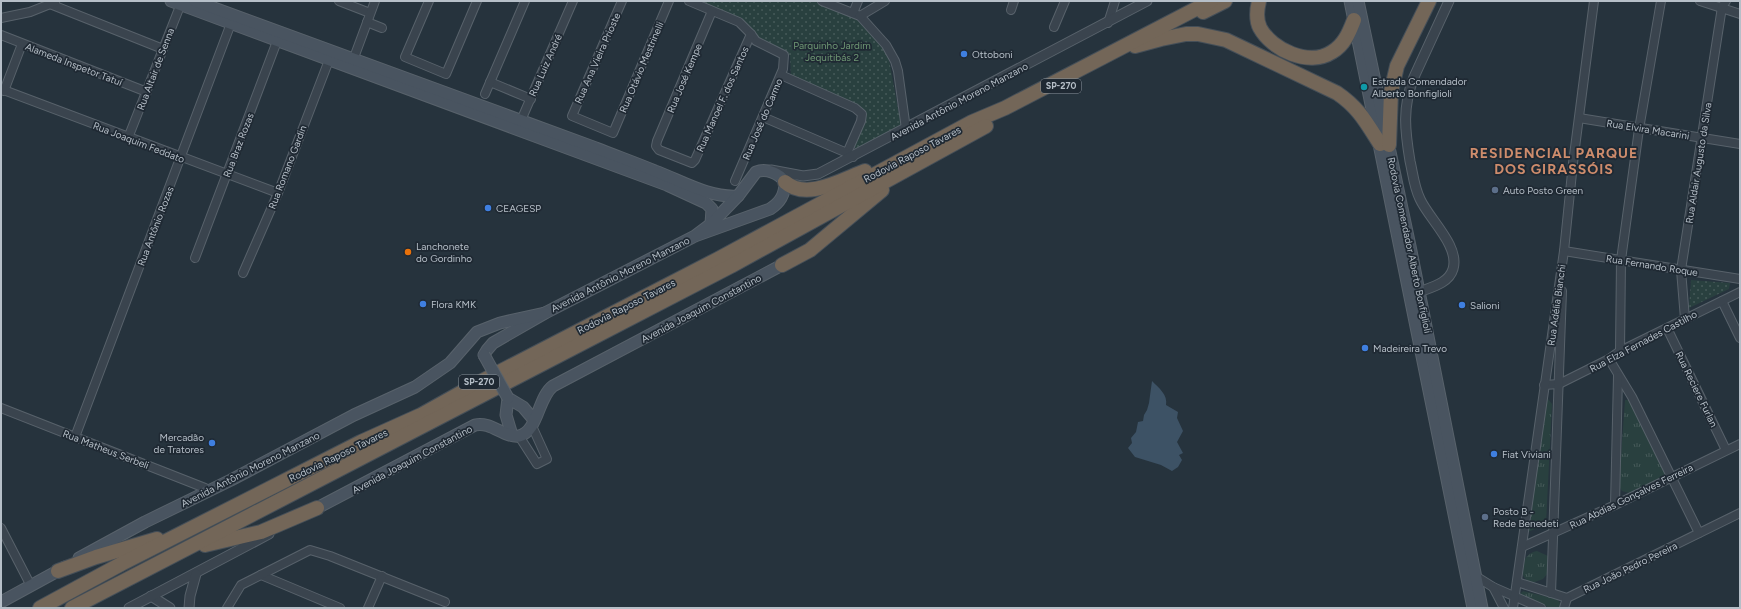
<svg xmlns="http://www.w3.org/2000/svg" width="1741" height="609" viewBox="0 0 1741 609" font-family="Figtree,sans-serif">
<defs>
<pattern id="grass-tufts" width="24" height="20" patternUnits="userSpaceOnUse"><rect width="24" height="20" fill="#29403f"/><path d="M3 7l-1-3M5 7V3M7 7l1-3M15 17l-1-3M17 17v-4M19 17l1-3" fill="none" stroke="#465a59"/></pattern>
<pattern id="park-dots" width="8" height="8" patternUnits="userSpaceOnUse"><rect width="8" height="8" fill="#29403f"/><path d="M2 2h.1M6 6h.1" fill="none" stroke="#465a59" stroke-width="1.8" stroke-linecap="round"/></pattern>
</defs>
<rect width="100%" height="100%" fill="#26333d"/>
<!-- grass -->
<g fill="url(#grass-tufts)">
<polygon points="1548,399 1552,404 1546,524 1528,532 1545,401"/>
<polygon points="1625,400 1630,400 1665,473 1661,479 1629,493 1622,491 1619,486"/>
<path d="M1537,551l11,5v17l-5,6 -11,4c-17,-6 -11,-29 5,-32z"/>
<polygon points="1523,591 1557,599 1560,603 1560,608 1550,608 1522,596 1520,594"/>
</g>
<!-- park -->
<g fill="url(#park-dots)">
<polygon points="698,1 814,1 857,17 888,54 901,125 858,150 856,149 854,147 866,119 863,111 856,104 791,76 790,56 786,51 761,40 744,21"/>
<polygon points="1691,280 1730,283 1729,289 1689,308"/>
</g>
<!-- water -->
<path fill="#3d5265" d="M1152,381c7,7 16,14 14,24l12,7 -1,6 6,13 -6,11 6,11 -4,2 3,5 -4,7 -6,4 -11,-6 -26,-8 -7,-9 4,-5 -1,-5 5,-6 2,-10 5,-1 1,-6 3,-5 2,-7z"/>
<g fill="none" stroke-linecap="round" stroke-linejoin="round">
<defs>
<g id="minor">
<polyline points="339,1 370,13"/>
<polyline points="429,1 405,57 446,74 477,1"/>
<polyline points="622,1 572,116 613,133 669,1"/>
<polyline points="689,1 739,22 751,34 756,41 784,55 783,69 735,181"/>
<polyline points="822,1 860,16 886,45 895,61 898,71 906,129"/>
<polyline points="1700,1 1740,14"/>
<polyline points="50,4 163,49"/>
<polyline points="1011,10 1014,1"/>
<polyline points="712,11 657,141 656,146 659,150 692,163 695,160 751,34"/>
<polyline points="853,13 858,1"/>
<polyline points="860,16 885,1"/>
<polyline points="1,18 30,12 55,2"/>
<polyline points="367,22 382,28"/>
<polyline points="1108,23 1115,1"/>
<polyline points="1054,27 1065,1"/>
<polyline points="1,35 147,92"/>
<polyline points="352,63 375,1"/>
<polyline points="781,75 855,108 862,114 861,121 847,153 853,157"/>
<polyline points="490,82 531,99"/>
<polyline points="1,89 278,193"/>
<polyline points="4,91 22,44"/>
<polyline points="485,94 525,1"/>
<polyline points="763,117 847,153"/>
<polyline points="1579,118 1740,144"/>
<polyline points="519,125 573,1"/>
<polyline points="128,138 182,1"/>
<polyline points="1564,251 1740,279"/>
<polyline points="195,258 279,36"/>
<polyline points="243,273 278,193 331,55"/>
<polyline points="1722,301 1740,338"/>
<polyline points="1685,319 1681,270 1722,7 1726,1"/>
<polyline points="1667,328 1726,450"/>
<polyline points="1620,351 1621,260 1639,129 1661,1"/>
<polyline points="1609,359 1632,397 1699,533"/>
<polyline points="1544,385 1559,384 1609,359 1620,351 1740,292"/>
<polyline points="1,408 205,488 208,492"/>
<polyline points="519,436 537,464 547,459 532,426"/>
<polyline points="75,437 233,18"/>
<polyline points="1615,505 1618,376"/>
<polyline points="1,528 31,586"/>
<polyline points="1522,547 1615,505 1740,444"/>
<polyline points="261,575 340,608"/>
<polyline points="1477,577 1493,587 1541,608"/>
<polyline points="1517,582 1567,598 1740,513"/>
<polyline points="1493,587 1504,608"/>
<polyline points="1551,593 1562,291"/>
<polyline points="227,608 241,585 310,550 330,556 445,602"/>
<polyline points="368,608 382,576"/>
<polyline points="1513,608 1564,251 1573,163 1594,1"/>
<polyline points="1564,608 1567,598"/>
</g>
<g id="tertiary">
<polyline points="771,170 803,176 818,174 1147,1"/>
<path d="M1419,292c13,-5 30,-9 34,-23 7,-23 -24,-50 -33,-70 -6,-12 -7,-25 -10,-38 -5,-30 -8,-54 4,-84l35,-76"/>
<polyline points="151,596 170,608"/>
<polyline points="129,608 269,534"/>
<polyline points="189,608 190,596 196,574"/>
</g>
<g id="secondary">
<polyline points="171,1 667,185 706,203 712,209 711,224"/>
<path d="M195,1c134,49 268,98 401,147 20,8 40,15 59,23 27,10 54,27 83,25"/>
<polyline points="1350,1 1473,608"/>
<polyline points="1358,1 1410,246 1482,608"/>
<path d="M484,355l3,-5 6,-7 52,-30 150,-77 75,-27c11,-7 15,-15 15,-27 -6,-9 -19,-14 -29,-10l-18,24 -27,28 -16,12"/>
<polyline points="512,435 506,415 508,398 523,407 534,420"/>
<path d="M317,508l158,-83c16,-4 29,13 44,11 19,-4 19,-39 34,-50l229,-121"/>
<polyline points="79,558 145,522 231,480 354,415 415,387 450,363 477,332 500,323 545,313"/>
<polyline points="1,602 65,567"/>
</g>
<g id="motorway">
<path d="M1259,1c-2,8 -3,19 1,27 12,22 49,39 72,24 12,-7 17,-19 22,-32"/>
<polyline points="1203,12 1225,1"/>
<path d="M1135,46l26,-7 25,-5h12l28,6 111,53c22,15 29,29 43,51"/>
<polyline points="1389,145 1391,92 1397,66 1429,1"/>
<path d="M785,182c21,19 56,-2 80,-11"/>
<polyline points="782,265 810,250 882,190"/>
<polyline points="205,545 261,532 317,508"/>
<polyline points="58,571 96,557 157,539"/>
<polyline points="40,608 123,563 361,442 421,415 480,382 718,259 972,122 1005,108 1211,1"/>
<polyline points="72,608 731,266 986,126"/>
</g>
</defs>
<!-- minor casing -->
<use href="#minor" stroke="#58626b" stroke-width="10"/>
<!-- tertiary casing -->
<use href="#tertiary" stroke="#58626b" stroke-width="11"/>
<!-- secondary casing -->
<use href="#secondary" stroke="#58626b" stroke-width="13"/>
<!-- motorway casing -->
<use href="#motorway" stroke="#454f58" stroke-width="16"/>
<!-- minor -->
<use href="#minor" stroke="#3a444e" stroke-width="8"/>
<!-- tertiary -->
<use href="#tertiary" stroke="#3a444e" stroke-width="9"/>
<!-- secondary -->
<use href="#secondary" stroke="#495460" stroke-width="11"/>
<!-- motorway -->
<use href="#motorway" stroke="#736658" stroke-width="14"/>
<defs>
<polyline id="secondary-bridge" points="484,355 508,398"/>
</defs>
<!-- secondary-bridge casing -->
<use href="#secondary-bridge" stroke="#58626b" stroke-width="13" stroke-linecap="butt"/>
<!-- secondary-bridge -->
<use href="#secondary-bridge" stroke="#495460" stroke-width="11"/>
</g>
<!-- markers -->
<g fill="#3f7fe0" stroke="#1f2933" stroke-width="1.5">
<circle cx="964" cy="54" r="4"/>
<circle cx="488" cy="208" r="4"/>
<circle cx="423" cy="304" r="4"/>
<circle cx="1462" cy="305" r="4"/>
<circle cx="1365" cy="348" r="4"/>
<circle cx="212" cy="443" r="4"/>
<circle cx="1494" cy="454" r="4"/>
</g>
<circle fill="#0f9aa8" stroke="#1f2933" stroke-width="1.5" cx="1364" cy="87" r="4"/>
<g fill="#5c6f8a" stroke="#1f2933" stroke-width="1.5">
<circle cx="1495" cy="190" r="4"/>
<circle cx="1485" cy="517" r="4"/>
</g>
<circle fill="#e8710a" stroke="#1f2933" stroke-width="1.5" cx="408" cy="252" r="4"/>
<g text-anchor="middle" stroke-width="3.5" stroke-linejoin="round" paint-order="stroke">
<!-- shield labels -->
<g fill="#1f2933" stroke="#89929b" stroke-width="1">
<rect x="1041" y="79" width="40" height="14" rx="3"/>
<rect x="459" y="375" width="40" height="14" rx="3"/>
</g>
<g font-size="9" font-weight="bold" fill="#b6bfc8">
<text x="1061" y="89">SP-270</text>
<text x="479" y="385">SP-270</text>
</g>
<!-- park labels -->
<g font-size="10" fill="#6f9874" stroke="#1f2933">
<text x="832" y="49">Parquinho Jardim<tspan x="832" dy="12">Jequitibás 2</tspan></text>
</g>
<!-- poi labels -->
<g font-size="10" fill="#b6bfc8" stroke="#1f2933" text-anchor="start">
<text x="972" y="58">Ottoboni</text>
<text x="1372" y="85">Estrada Comendador<tspan x="1372" dy="12">Alberto Bonfiglioli</tspan></text>
<text x="1503" y="194">Auto Posto Green</text>
<text x="496" y="212">CEAGESP</text>
<text x="416" y="250">Lanchonete<tspan x="416" dy="12">do Gordinho</tspan></text>
<text x="431" y="308">Flora KMK</text>
<text x="1470" y="309">Salioni</text>
<text x="1373" y="352">Madeireira Trevo</text>
<text x="204" y="441" text-anchor="end">Mercadão<tspan x="204" dy="12">de Tratores</tspan></text>
<text x="1502" y="458">Fiat Viviani</text>
<text x="1493" y="515">Posto B -<tspan x="1493" dy="12">Rede Benedeti</tspan></text>
</g>
<!-- street labels -->
<g font-size="10" fill="#b6bfc8" stroke="#1f2933">
<text transform="translate(597 58) rotate(-66)" y="4">Rua Ana Vieira Prioste</text>
<text transform="translate(74 64) rotate(21)" y="4">Alameda Inspetor Tatuí</text>
<text transform="translate(545 65) rotate(-66)" y="4">Rua Luiz André</text>
<text transform="translate(641 67) rotate(-67)" y="4">Rua Otávio Mestrinelli</text>
<text transform="translate(155 69) rotate(-69)" y="4">Rua Altair de Senna</text>
<text transform="translate(684 78) rotate(-67)" y="4">Rua José Kempe</text>
<text transform="translate(722 99) rotate(-66)" y="4">Rua Manoel F. dos Santos</text>
<text transform="translate(959 101) rotate(-28)" y="4">Avenida Antônio Moreno Manzano</text>
<text transform="translate(762 119) rotate(-67)" y="4">Rua José do Carmo</text>
<text transform="translate(1648 129) rotate(9)" y="4">Rua Elvira Macarini</text>
<text transform="translate(139 142) rotate(21)" y="4">Rua Joaquim Feddato</text>
<text transform="translate(238 145) rotate(-69)" y="4">Rua Braz Rozas</text>
<text transform="translate(912 154) rotate(-28)" y="4">Rodovia Raposo Tavares</text>
<text transform="translate(1698 163) rotate(-81)" y="4">Rua Aldair Augusto da Silva</text>
<text transform="translate(287 167) rotate(-69)" y="4">Rua Romano Gardin</text>
<text transform="translate(155 226) rotate(-69)" y="4">Rua Antônio Rozas</text>
<text transform="translate(1410 245) rotate(78)" y="4">Rodovia Comendador Alberto Bonfiglioli</text>
<text transform="translate(1652 265) rotate(9)" y="4">Rua Fernando Roque</text>
<text transform="translate(620 274) rotate(-27)" y="4">Avenida Antônio Moreno Manzano</text>
<text transform="translate(1556 305) rotate(-82)" y="4">Rua Adélia Bianchi</text>
<text transform="translate(626 306) rotate(-27)" y="4">Rodovia Raposo Tavares</text>
<text transform="translate(701 308) rotate(-28)" y="4">Avenida Joaquim Constantino</text>
<text transform="translate(1643 341) rotate(-28)" y="4">Rua Elza Fernades Castilho</text>
<text transform="translate(1697 389) rotate(64)" y="4">Rua Reciere Furlan</text>
<text transform="translate(106 449) rotate(21)" y="4">Rua Matheus Serbeli</text>
<text transform="translate(338 455) rotate(-26)" y="4">Rodovia Raposo Tavares</text>
<text transform="translate(412 459) rotate(-28)" y="4">Avenida Joaquim Constantino</text>
<text transform="translate(250 469) rotate(-27)" y="4">Avenida Antônio Moreno Manzano</text>
<text transform="translate(1631 496) rotate(-26)" y="4">Rua Abdias Gonçalves Ferreira</text>
<text transform="translate(1630 567) rotate(-26)" y="4">Rua João Pedro Pereira</text>
</g>
<!-- district labels -->
<g font-size="14" font-weight="bold" letter-spacing="1" fill="#ce8c6c" stroke="#1f2933">
<text x="1554" y="158">RESIDENCIAL PARQUE<tspan x="1554" dy="16">DOS GIRASSÓIS</tspan></text>
</g>
</g>
<!-- border -->
<rect width="1741" height="609" fill="none" stroke="#b6bfc8" stroke-width="4"/>
</svg>
